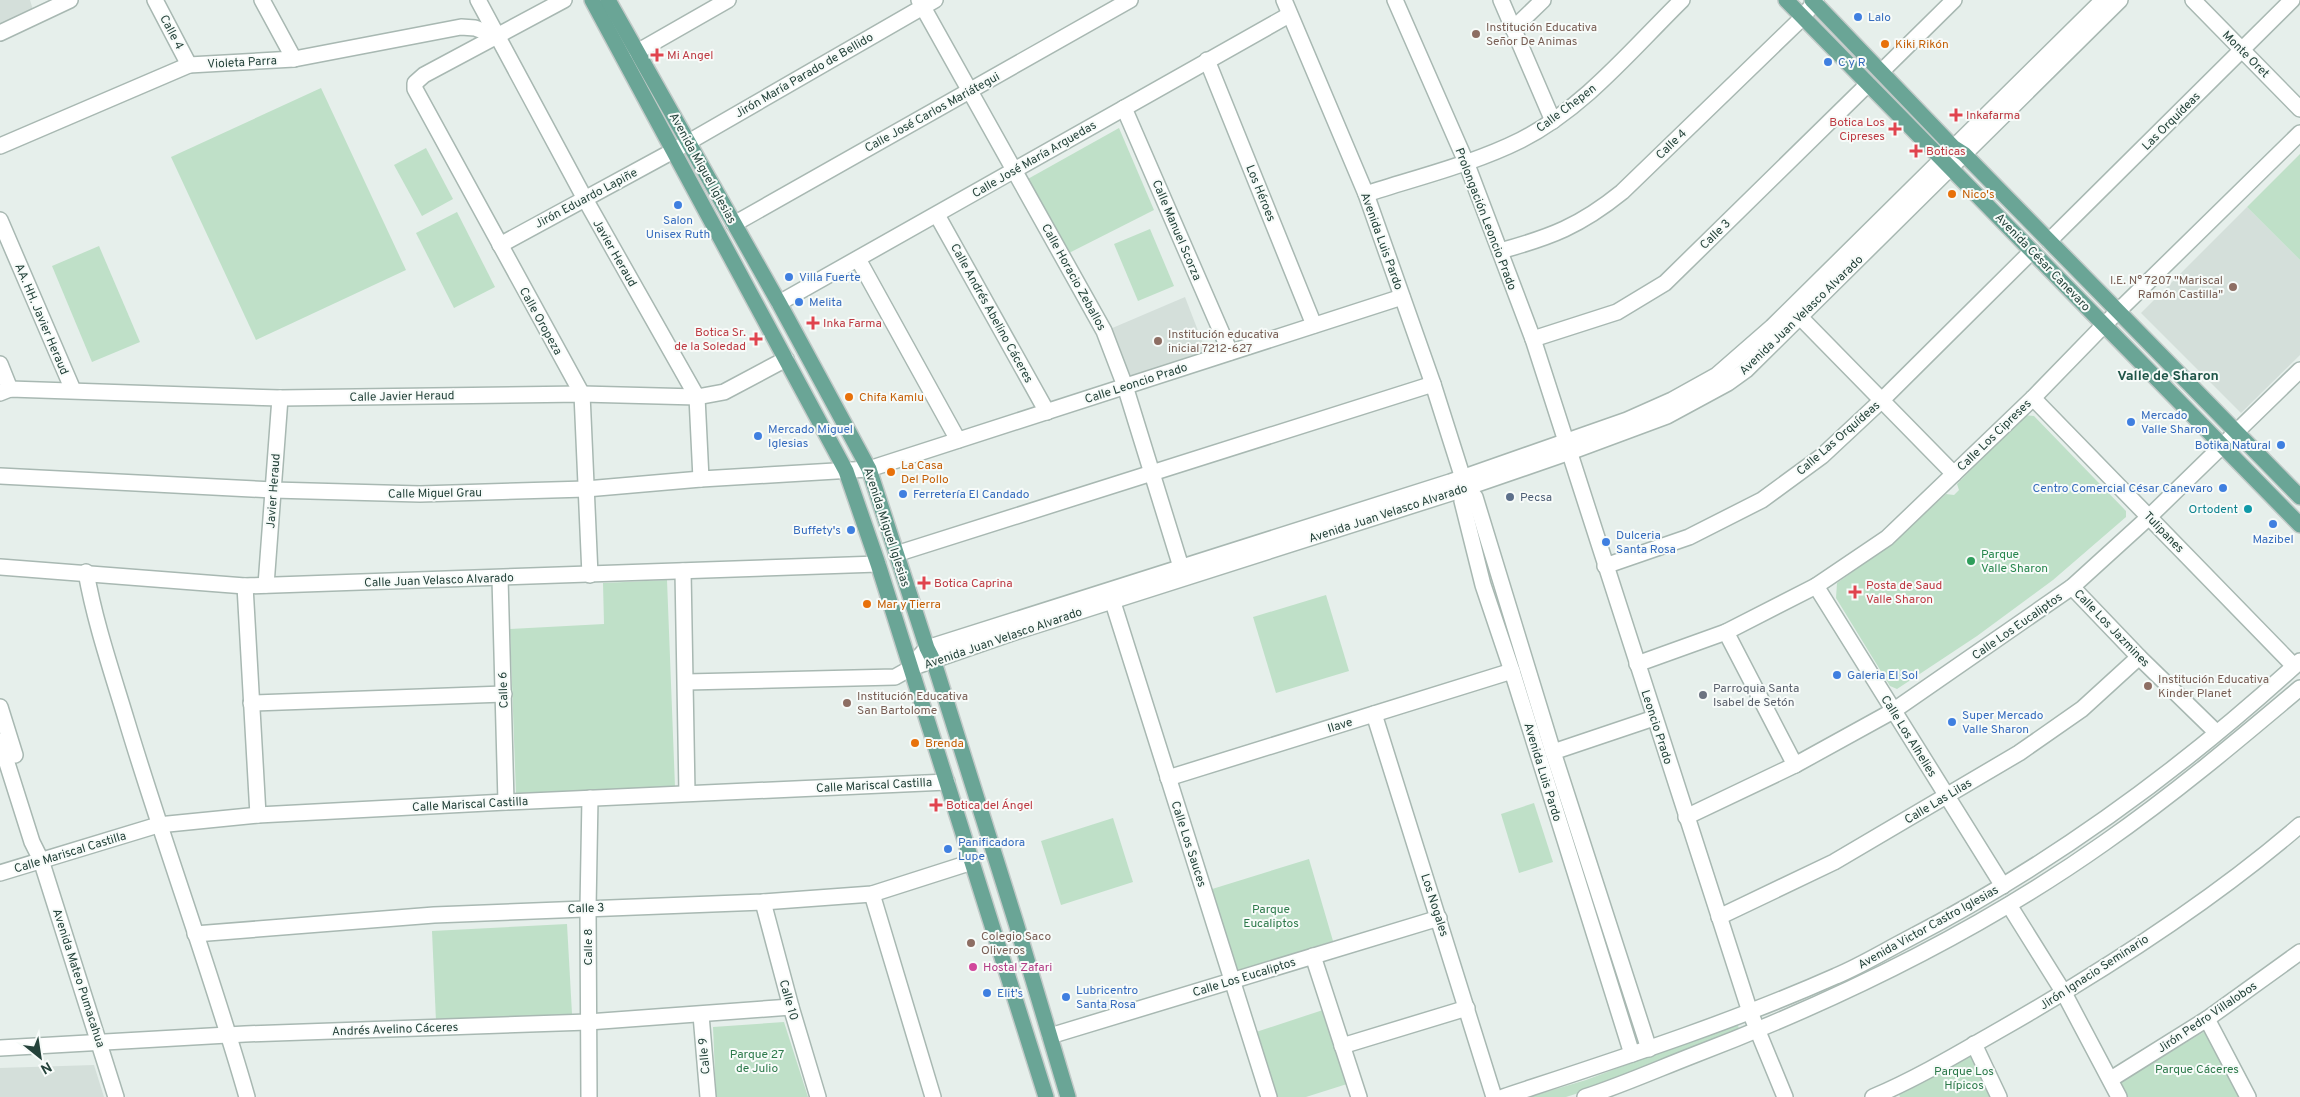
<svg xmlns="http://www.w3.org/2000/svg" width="2300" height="1097" viewBox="0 0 2300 1097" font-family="Overpass,sans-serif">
<rect width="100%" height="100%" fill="#e6efeb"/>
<!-- built -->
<g fill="#d4dfda">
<polygon points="0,0 30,0 33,10 0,26"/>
<polygon points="2247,207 2300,260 2300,355 2241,413 2141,313"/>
<polygon points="1185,297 1207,354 1129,378 1110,329"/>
<polygon points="94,1065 104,1097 0,1097 0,1068"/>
</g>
<!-- green -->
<g fill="#bfe0c8">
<polygon points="321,88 406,270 256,340 171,157"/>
<polygon points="1119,128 1154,210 1067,254 1026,180"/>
<polygon points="426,148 453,199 422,216 394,165"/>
<polygon points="2300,154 2300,260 2247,207"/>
<polygon points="457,212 495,287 454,308 416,233"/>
<polygon points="1150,229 1174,286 1138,301 1114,244"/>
<polygon points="99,246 140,342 92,362 52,266"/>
<polygon points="2024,415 2034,416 2126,511 2126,517 2053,580 1977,636 1897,689 1890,686 1836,598 1837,583 1894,542 1946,494 1954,495 1959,490 1957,484"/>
<polygon points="667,580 675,787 516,794 510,629 604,624 603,583"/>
<polygon points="1326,595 1349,671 1276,693 1253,617"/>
<polygon points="1534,803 1553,862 1519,873 1501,814"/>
<polygon points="1113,818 1133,882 1061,905 1041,841"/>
<polygon points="1309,859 1333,941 1234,972 1209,890"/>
<polygon points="567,924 572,1014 436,1021 432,931"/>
<polygon points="1323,1010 1347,1084 1306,1097 1277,1097 1256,1032"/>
<polygon points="784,1022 808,1097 716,1097 713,1027"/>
<polygon points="1737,1023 1741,1034 1585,1091 1566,1097 1529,1097 1586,1080"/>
<polygon points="2207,1030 2245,1097 2128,1097 2121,1082"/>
<polygon points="1974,1052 1993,1097 1900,1097 1897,1090"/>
</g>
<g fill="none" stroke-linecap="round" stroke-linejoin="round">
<defs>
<g id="minor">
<polyline points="155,0 189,65"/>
<polyline points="262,0 294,59"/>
<polyline points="478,0 585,199 697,397 701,479"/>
<polyline points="564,0 424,75 415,83 415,89 582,394 590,575"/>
<polyline points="919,0 1104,331 1125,386 1181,567"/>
<polyline points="1284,0 1366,194 1433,384 1466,488 1462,501 1483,585 1512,671 1632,1054"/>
<polyline points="1395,0 1466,162 1533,339 1750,1012 1785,1097"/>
<polyline points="1501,0 1553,121"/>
<polyline points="2193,0 2300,109"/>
<polyline points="1513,29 1543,0"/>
<polyline points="0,33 70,0"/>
<polyline points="637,52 728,0"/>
<polyline points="1207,60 1314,325"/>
<polyline points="1882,71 1954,0"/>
<polyline points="1124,108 1230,352"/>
<polyline points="0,146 189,65 294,59 461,27 475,28 496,36"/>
<path d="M1366,194c52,-17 107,-30 155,-54 63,-32 111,-91 161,-140"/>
<polyline points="937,215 1047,412"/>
<polyline points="0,220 73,390"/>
<polyline points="734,224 1130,0"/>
<polyline points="2049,241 2292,0"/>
<polyline points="500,245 673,151 935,0"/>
<path d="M1500,251c51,-14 80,-25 122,-59l181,-175 13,-17"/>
<polyline points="858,259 958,440"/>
<polyline points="779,303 1289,15"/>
<polyline points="1800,317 1954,474"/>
<polyline points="1533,339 1617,312 1665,283 1868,84"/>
<polyline points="0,364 10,389"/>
<polyline points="0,393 10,389 280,398 582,394 697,397 724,392 786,359"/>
<polyline points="2033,398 2294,666"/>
<polyline points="0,476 273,490 420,494 586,489 701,479 869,469 1402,297"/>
<polyline points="1466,488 1475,497 1553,752 1649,1049"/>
<polyline points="896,554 1433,384"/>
<polyline points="1605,566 1689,537 1762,500 1822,456 1882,400 2032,251"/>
<polyline points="0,567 245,586 878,564"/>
<polyline points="683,571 687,793"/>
<path d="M86,572c9,51 26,100 41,150 38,126 84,249 120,375"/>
<polyline points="500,578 506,802"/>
<polyline points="266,585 280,398"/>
<polyline points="245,586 258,815"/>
<polyline points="1816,586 2003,886"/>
<polyline points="2072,587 2139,657 2216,732"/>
<polyline points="1110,593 1269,1097"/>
<polyline points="1726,632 1795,765"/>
<polyline points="919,657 927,648 1450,482 1627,420 1672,400 1717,375 1772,327 2103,0"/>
<polyline points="1637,664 1726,632 1816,586 1887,538 2033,398 2104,325 2300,133"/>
<polyline points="686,682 895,677 911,668 1018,631 1454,492 1570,452 1667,416 1728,383 1746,370 2120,0"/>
<polyline points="251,703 504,694"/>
<polyline points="0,707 15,755"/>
<polyline points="1374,714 1494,1097"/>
<polyline points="0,741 32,842 41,860 116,1097"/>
<polyline points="1553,752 1654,718"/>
<polyline points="1168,778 1512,671"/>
<polyline points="1686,817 1795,765 1893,711 2072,587 2149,517 2300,370"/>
<polyline points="0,873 158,825 258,815 506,802 947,782"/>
<polyline points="872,894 933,1097"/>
<polyline points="763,902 791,1007 818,1097"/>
<polyline points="2009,905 2064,993 2119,1097"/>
<polyline points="1719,917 1834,862 2019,753 2082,709 2139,657"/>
<polyline points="195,934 434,915 763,902 872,894 972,862"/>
<polyline points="1313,956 1359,1097"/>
<polyline points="701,1015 708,1097"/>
<polyline points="2207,1019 2248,1097"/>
<polyline points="1050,1036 1439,918"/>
<polyline points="1974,1044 1999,1097"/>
<polyline points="1342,1046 1467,1008"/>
<polyline points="0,1048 245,1034 588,1022 791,1007"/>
<polyline points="2111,1079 2207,1019 2300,952"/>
<polyline points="589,1097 588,908 590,798"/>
<path d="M1503,1097c112,-37 225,-73 333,-121 24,-10 47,-24 70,-36 143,-74 275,-170 394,-279"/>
<path d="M1585,1097c37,-12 73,-28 109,-42 144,-55 284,-123 410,-212 69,-48 132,-101 196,-155"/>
<path d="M1873,1097c45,-19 88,-45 130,-69 103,-59 208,-126 297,-203"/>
</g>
<g id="major">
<polyline points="592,0 846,471 878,564 1046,1097"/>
<polyline points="608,0 779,303 869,469 927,648 934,662 1016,923 1068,1097"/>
<polyline points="1786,0 2300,525"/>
<polyline points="1812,0 1953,147 1964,154 2300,497"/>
</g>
</defs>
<!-- minor casing -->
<use href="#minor" stroke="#a8b8b2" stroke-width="18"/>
<!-- major casing -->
<use href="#major" stroke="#c2cac8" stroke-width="18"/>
<!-- minor -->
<use href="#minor" stroke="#fff" stroke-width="15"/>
<!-- major -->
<use href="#major" stroke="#6aa596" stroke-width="15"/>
</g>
<!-- markers -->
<g fill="#3f7fe0" stroke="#f7fbf9" stroke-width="2">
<circle cx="1858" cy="17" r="5"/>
<circle cx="1828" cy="62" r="5"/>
<circle cx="678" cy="205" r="5"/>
<circle cx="789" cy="277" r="5"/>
<circle cx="799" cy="302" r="5"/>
<circle cx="2131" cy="422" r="5"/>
<circle cx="758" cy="436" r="5"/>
<circle cx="2281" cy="445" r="5"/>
<circle cx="2223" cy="488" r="5"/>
<circle cx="903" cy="494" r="5"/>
<circle cx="2273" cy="524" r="5"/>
<circle cx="851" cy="530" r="5"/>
<circle cx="1606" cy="542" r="5"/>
<circle cx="1837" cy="675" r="5"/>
<circle cx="1952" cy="722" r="5"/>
<circle cx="948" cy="849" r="5"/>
<circle cx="987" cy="993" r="5"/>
<circle cx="1066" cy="997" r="5"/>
</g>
<g fill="#8d6e63" stroke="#f7fbf9" stroke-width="2">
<circle cx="1476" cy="34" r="5"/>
<circle cx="2233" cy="287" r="5"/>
<circle cx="1158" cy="341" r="5"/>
<circle cx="2148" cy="686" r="5"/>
<circle cx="847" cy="703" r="5"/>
<circle cx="971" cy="943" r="5"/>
</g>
<g fill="#e8710a" stroke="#f7fbf9" stroke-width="2">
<circle cx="1885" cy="44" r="5"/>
<circle cx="1952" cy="194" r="5"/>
<circle cx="849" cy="397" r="5"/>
<circle cx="891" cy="472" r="5"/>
<circle cx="867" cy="604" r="5"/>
<circle cx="915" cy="743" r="5"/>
</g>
<g fill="#e0444e" stroke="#f7fbf9" stroke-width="2">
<path d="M654.5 47.5h5v5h5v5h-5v5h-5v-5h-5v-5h5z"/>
<path d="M1953.5 107.5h5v5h5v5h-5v5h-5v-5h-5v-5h5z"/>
<path d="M1892.5 121.5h5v5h5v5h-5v5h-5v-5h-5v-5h5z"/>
<path d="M1913.5 143.5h5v5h5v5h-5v5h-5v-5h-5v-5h5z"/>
<path d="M810.5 315.5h5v5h5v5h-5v5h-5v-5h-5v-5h5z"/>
<path d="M753.5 331.5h5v5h5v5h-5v5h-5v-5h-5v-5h5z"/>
<path d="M921.5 575.5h5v5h5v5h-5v5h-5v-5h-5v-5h5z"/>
<path d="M1852.5 584.5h5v5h5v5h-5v5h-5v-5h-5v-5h5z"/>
<path d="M933.5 797.5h5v5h5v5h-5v5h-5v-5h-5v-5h5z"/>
</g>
<circle fill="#5c6f8a" stroke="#f7fbf9" stroke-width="2" cx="1510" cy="497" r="5"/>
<circle fill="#0f9aa8" stroke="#f7fbf9" stroke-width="2" cx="2248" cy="509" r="5"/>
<circle fill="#2e9e5b" stroke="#f7fbf9" stroke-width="2" cx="1971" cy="561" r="5"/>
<circle fill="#6b7280" stroke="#f7fbf9" stroke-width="2" cx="1703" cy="695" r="5"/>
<circle fill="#d1479c" stroke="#f7fbf9" stroke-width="2" cx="973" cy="967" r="5"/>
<g text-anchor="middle" stroke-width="4" stroke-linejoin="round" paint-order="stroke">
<!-- shop labels -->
<g font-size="12" fill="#366cbe" stroke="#f7fbf9" text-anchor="start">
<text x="1868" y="21">Lalo</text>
<text x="1838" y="66">C y R</text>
<text x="678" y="224" text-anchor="middle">Salon<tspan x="678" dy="14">Unisex Ruth</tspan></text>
<text x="799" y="281">Villa Fuerte</text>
<text x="809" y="306">Melita</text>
<text x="2141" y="419">Mercado<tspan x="2141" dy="14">Valle Sharon</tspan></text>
<text x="768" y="433">Mercado Miguel<tspan x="768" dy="14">Iglesias</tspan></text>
<text x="2271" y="449" text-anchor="end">Botika Natural</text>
<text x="2213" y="492" text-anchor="end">Centro Comercial César Canevaro</text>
<text x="913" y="498">Ferretería El Candado</text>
<text x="841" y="534" text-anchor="end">Buffety's</text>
<text x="1616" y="539">Dulceria<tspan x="1616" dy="14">Santa Rosa</tspan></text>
<text x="2273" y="543" text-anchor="middle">Mazibel</text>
<text x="1847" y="679">Galeria El Sol</text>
<text x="1962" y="719">Super Mercado<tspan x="1962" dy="14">Valle Sharon</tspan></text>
<text x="958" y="846">Panificadora<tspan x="958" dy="14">Lupe</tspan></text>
<text x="1076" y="994">Lubricentro<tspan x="1076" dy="14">Santa Rosa</tspan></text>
<text x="997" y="997">Elit's</text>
</g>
<!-- education labels -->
<g font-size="12" fill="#785e54" stroke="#f7fbf9" text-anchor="start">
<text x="1486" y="31">Institución Educativa<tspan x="1486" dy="14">Señor De Animas</tspan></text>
<text x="2223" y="284" text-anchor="end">I.E. N° 7207 "Mariscal<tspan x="2223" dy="14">Ramón Castilla"</tspan></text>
<text x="1168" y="338">Institución educativa<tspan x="1168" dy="14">inicial 7212-627</tspan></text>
<text x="2158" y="683">Institución Educativa<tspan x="2158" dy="14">Kinder Planet</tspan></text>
<text x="857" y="700">Institución Educativa<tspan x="857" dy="14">San Bartolome</tspan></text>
<text x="981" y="940">Colegio Saco<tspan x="981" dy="14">Oliveros</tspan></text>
</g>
<!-- street labels -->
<g font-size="12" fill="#24423a" stroke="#f7fbf9">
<text transform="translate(172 32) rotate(62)" y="4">Calle 4</text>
<text transform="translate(2246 54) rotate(45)" y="4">Monte Oret</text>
<text transform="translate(242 62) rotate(-3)" y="4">Violeta Parra</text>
<text transform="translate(804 75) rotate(-30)" y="4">Jirón María Parado de Bellido</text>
<text transform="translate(1566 108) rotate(-37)" y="4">Calle Chepen</text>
<text transform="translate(932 112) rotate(-29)" y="4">Calle José Carlos Mariátegui</text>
<text transform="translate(2171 121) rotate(-45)" y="4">Las Orquídeas</text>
<text transform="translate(1671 144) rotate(-44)" y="4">Calle 4</text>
<text transform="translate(1034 159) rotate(-30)" y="4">Calle José María Arguedas</text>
<text transform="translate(703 168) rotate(61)" y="4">Avenida Miguel Iglesias</text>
<text transform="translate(1261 193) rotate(68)" y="4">Los Héroes</text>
<text transform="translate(586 198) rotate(-28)" y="4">Jirón Eduardo Lapiñe</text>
<text transform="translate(1486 219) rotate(69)" y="4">Prolongación Leoncio Prado</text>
<text transform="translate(1177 230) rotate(67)" y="4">Calle Manuel Scorza</text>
<text transform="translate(1715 234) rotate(-44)" y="4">Calle 3</text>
<text transform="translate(1382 241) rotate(70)" y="4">Avenida Luis Pardo</text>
<text transform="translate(615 253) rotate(60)" y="4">Javier Heraud</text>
<text transform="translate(2043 262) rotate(46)" y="4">Avenida César Canevaro</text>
<text transform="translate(1074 277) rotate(61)" y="4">Calle Horacio Zeballos</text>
<text transform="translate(992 313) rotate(61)" y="4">Calle Andrés Abelino Cáceres</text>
<text transform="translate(1801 315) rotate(-44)" y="4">Avenida Juan Velasco Alvarado</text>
<text transform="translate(42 319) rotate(67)" y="4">AA. HH. Javier Heraud</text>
<text transform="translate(541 321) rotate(61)" y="4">Calle Oropeza</text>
<text transform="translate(1136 383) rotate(-18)" y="4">Calle Leoncio Prado</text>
<text transform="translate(402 396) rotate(-1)" y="4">Calle Javier Heraud</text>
<text transform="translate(1994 435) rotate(-44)" y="4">Calle Los Cipreses</text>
<text transform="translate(1838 438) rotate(-41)" y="4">Calle Las Orquídeas</text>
<text transform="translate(273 491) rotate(-86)" y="4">Javier Heraud</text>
<text transform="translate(435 493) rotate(-1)" y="4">Calle Miguel Grau</text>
<text transform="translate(1388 513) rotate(-18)" y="4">Avenida Juan Velasco Alvarado</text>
<text transform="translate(887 527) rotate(72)" y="4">Avenida Miguel Iglesias</text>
<text transform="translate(2164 532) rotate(46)" y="4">Tulipanes</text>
<text transform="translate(439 580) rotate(-2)" y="4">Calle Juan Velasco Alvarado</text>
<text transform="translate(2017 626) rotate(-35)" y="4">Calle Los Eucaliptos</text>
<text transform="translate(2112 628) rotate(46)" y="4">Calle Los Jazmines</text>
<text transform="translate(1003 638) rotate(-19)" y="4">Avenida Juan Velasco Alvarado</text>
<text transform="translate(503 690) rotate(-92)" y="4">Calle 6</text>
<text transform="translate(1340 725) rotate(-17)" y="4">Ilave</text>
<text transform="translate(1657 727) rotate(72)" y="4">Leoncio Prado</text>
<text transform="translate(1909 736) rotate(58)" y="4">Calle Los Alhelies</text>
<text transform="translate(1543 772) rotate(73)" y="4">Avenida Luis Pardo</text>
<text transform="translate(874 785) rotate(-3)" y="4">Calle Mariscal Castilla</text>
<text transform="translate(1938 801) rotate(-31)" y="4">Calle Las Lilas</text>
<text transform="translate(470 804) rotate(-3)" y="4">Calle Mariscal Castilla</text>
<text transform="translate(1189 844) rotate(72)" y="4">Calle Los Sauces</text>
<text transform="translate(70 852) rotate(-17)" y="4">Calle Mariscal Castilla</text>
<text transform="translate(1435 905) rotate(72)" y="4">Los Nogales</text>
<text transform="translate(586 908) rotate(-2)" y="4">Calle 3</text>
<text transform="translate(1928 927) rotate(-29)" y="4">Avenida Victor Castro Iglesias</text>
<text transform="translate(588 947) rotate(-90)" y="4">Calle 8</text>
<text transform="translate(2094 972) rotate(-33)" y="4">Jirón Ignacio Seminario</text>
<text transform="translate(1244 977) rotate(-17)" y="4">Calle Los Eucaliptos</text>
<text transform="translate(79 978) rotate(72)" y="4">Avenida Mateo Pumacahua</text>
<text transform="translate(789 1000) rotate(74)" y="4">Calle 10</text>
<text transform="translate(2207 1017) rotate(-34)" y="4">Jirón Pedro Villalobos</text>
<text transform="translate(395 1029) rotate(-2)" y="4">Andrés Avelino Cáceres</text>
<text transform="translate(704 1056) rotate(-95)" y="4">Calle 9</text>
</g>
<!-- food labels -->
<g font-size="12" fill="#c56008" stroke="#f7fbf9" text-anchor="start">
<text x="1895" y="48">Kiki Rikón</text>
<text x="1962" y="198">Nico's</text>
<text x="859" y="401">Chifa Kamlu</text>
<text x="901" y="469">La Casa<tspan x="901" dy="14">Del Pollo</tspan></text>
<text x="877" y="608">Mar y Tierra</text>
<text x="925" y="747">Brenda</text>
</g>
<!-- health labels -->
<g font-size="12" fill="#be3a42" stroke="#f7fbf9" text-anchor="start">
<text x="667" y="59">Mi Angel</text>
<text x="1966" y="119">Inkafarma</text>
<text x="1885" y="126" text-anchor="end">Botica Los<tspan x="1885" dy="14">Cipreses</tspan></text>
<text x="1926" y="155">Boticas</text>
<text x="823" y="327">Inka Farma</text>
<text x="746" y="336" text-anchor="end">Botica Sr.<tspan x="746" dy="14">de la Soledad</tspan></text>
<text x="934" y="587">Botica Caprina</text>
<text x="1866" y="589">Posta de Saud<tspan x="1866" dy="14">Valle Sharon</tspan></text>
<text x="946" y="809">Botica del Ángel</text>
</g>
<!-- service labels -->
<g font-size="12" fill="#4e5e75" stroke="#f7fbf9" text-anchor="start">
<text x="1520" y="501">Pecsa</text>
</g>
<!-- culture labels -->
<g font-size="12" fill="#0d838f" stroke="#f7fbf9" text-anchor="end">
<text x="2238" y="513">Ortodent</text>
</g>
<!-- leisure labels -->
<g font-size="12" fill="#27864d" stroke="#f7fbf9" text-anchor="start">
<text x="1981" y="558">Parque<tspan x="1981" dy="14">Valle Sharon</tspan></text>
</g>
<!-- worship labels -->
<g font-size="12" fill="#5b616d" stroke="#f7fbf9" text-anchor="start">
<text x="1713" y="692">Parroquia Santa<tspan x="1713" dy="14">Isabel de Setón</tspan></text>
</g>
<!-- park labels -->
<g font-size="12" fill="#2d7a4b" stroke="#f7fbf9">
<text x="1271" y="913">Parque<tspan x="1271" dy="14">Eucaliptos</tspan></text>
<text x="757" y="1058">Parque 27<tspan x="757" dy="14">de Julio</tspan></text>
<text x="2197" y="1073">Parque Cáceres</text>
<text x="1964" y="1075">Parque Los<tspan x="1964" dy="14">Hípicos</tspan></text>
</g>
<!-- hotel labels -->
<g font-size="12" fill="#b23c85" stroke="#f7fbf9" text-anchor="start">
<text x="983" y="971">Hostal Zafari</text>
</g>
<!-- neighbourhood labels -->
<g font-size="14" font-weight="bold" fill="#1f5548" stroke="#f7fbf9">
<text x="2168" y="380">Valle de Sharon</text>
</g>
</g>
<!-- north arrow -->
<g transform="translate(40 1057) rotate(150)" stroke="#f7fbf9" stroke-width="4" paint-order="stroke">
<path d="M0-4L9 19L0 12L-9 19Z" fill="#24423a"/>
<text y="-8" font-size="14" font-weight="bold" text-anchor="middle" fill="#24423a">N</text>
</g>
</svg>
